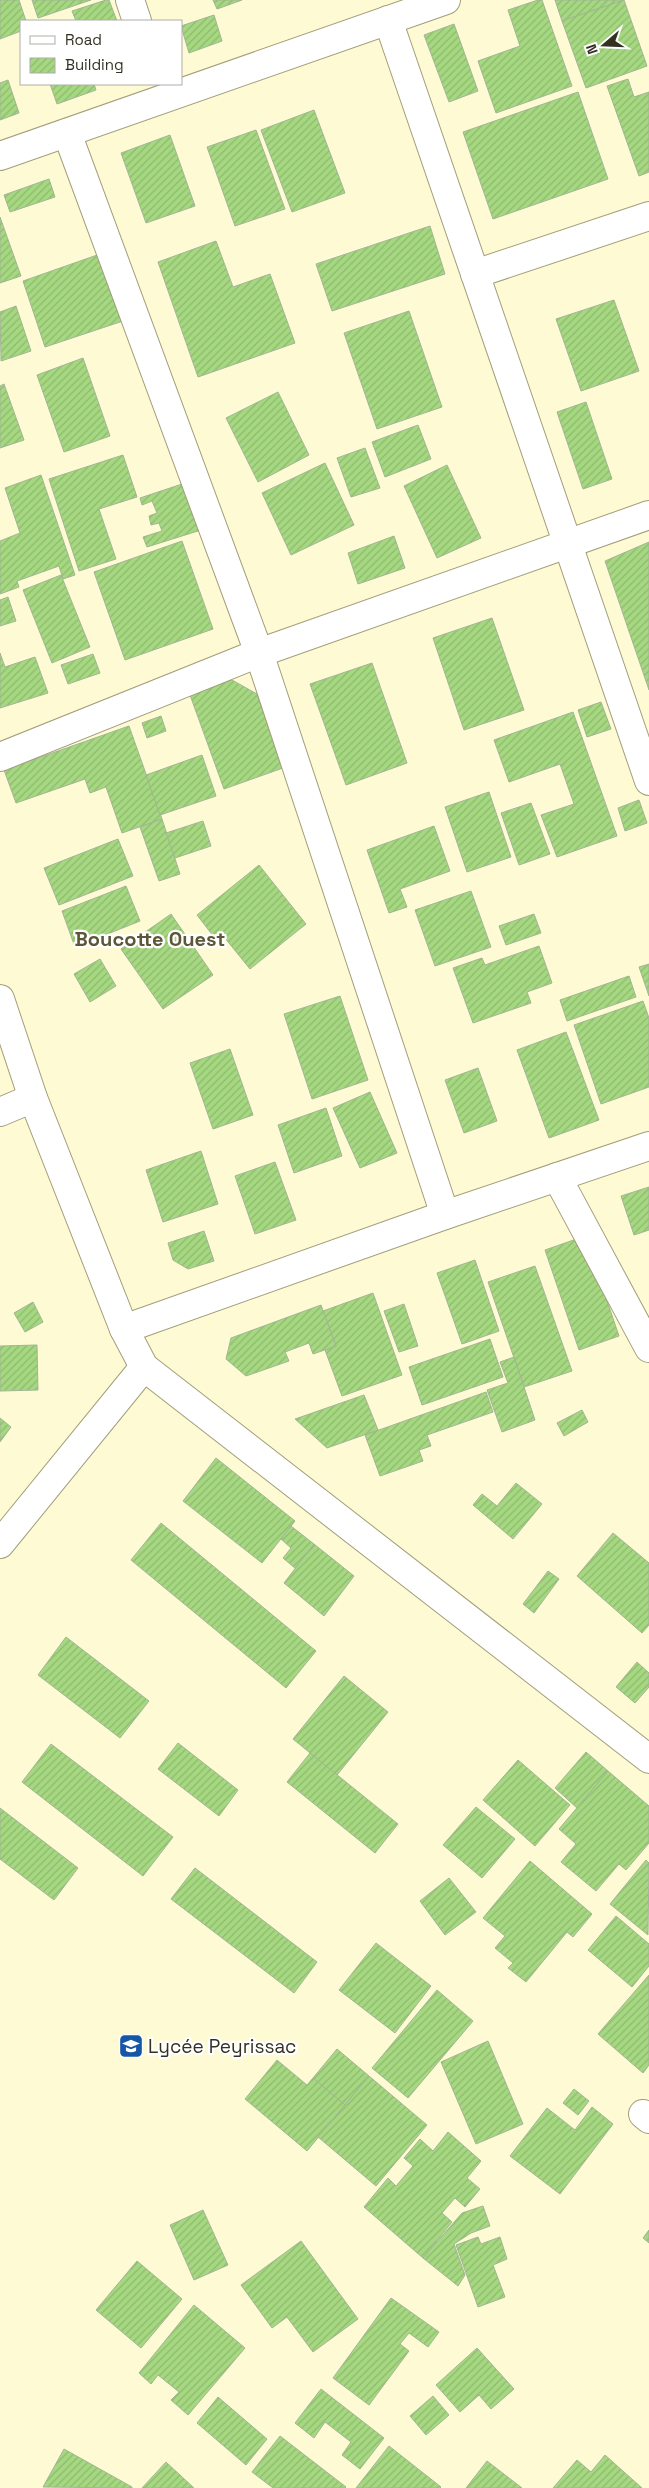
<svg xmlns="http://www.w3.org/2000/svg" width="649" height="2488" viewBox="0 0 649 2488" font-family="'Space Grotesk',sans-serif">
<defs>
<pattern id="building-hatch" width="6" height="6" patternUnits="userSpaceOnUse" patternTransform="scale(1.25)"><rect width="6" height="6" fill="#a5d880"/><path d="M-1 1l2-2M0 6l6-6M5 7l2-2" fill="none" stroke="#8eba6e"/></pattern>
</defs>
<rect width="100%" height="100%" fill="#fefad4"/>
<!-- building -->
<g fill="url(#building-hatch)" stroke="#a2b596">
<polygon points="0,0 19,0 26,21 21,21 21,31 0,39"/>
<polygon points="32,0 91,0 38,18"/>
<polygon points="106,0 109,0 117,21 76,21 72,11"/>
<polygon points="213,0 242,0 217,9"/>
<polygon points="538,0 542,0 572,86 496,113 478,61 520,46 508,10"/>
<polygon points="555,0 624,0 562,21"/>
<polygon points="624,0 647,66 586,88 562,21"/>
<polygon points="214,15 222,41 189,53 181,26"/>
<polygon points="454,24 478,91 449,102 424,35"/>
<polygon points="628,79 634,97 649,92 649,172 639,176 607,86"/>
<polygon points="8,80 19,113 0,120 0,83"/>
<polygon points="50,84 94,84 96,90 57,104"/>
<polygon points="578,92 608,179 493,219 463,132"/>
<polygon points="314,110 345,193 292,212 261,130"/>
<polygon points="256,130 285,209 235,226 207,147"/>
<polygon points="170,135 195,206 146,223 121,153"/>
<polygon points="49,179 55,197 10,212 4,195"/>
<polygon points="0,217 21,276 0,283"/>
<polygon points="430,226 445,274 332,311 316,264"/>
<polygon points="216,241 233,287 270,274 295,343 198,377 158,262"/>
<polygon points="100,254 123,321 45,347 23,281"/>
<polygon points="614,300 639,371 581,391 556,319"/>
<polygon points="16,306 31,351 1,361 0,312"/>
<polygon points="409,311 442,407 377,429 344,333"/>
<polygon points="83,358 110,436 64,452 37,375"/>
<polygon points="4,384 24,440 0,448 0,386"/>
<polygon points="278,392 309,455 258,482 226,418"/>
<polygon points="586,402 612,479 583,489 557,412"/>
<polygon points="418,425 431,459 385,477 372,442"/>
<polygon points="365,448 380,488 351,497 337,458"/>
<polygon points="123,455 137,497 99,509 116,559 79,571 49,479"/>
<polygon points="325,463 354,525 291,555 262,493"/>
<polygon points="447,465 481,538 437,558 404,486"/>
<polygon points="41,475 75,575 63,579 59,566 17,581 19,587 0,594 0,541 20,533 5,488"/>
<polygon points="185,483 201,530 147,547 143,537 162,531 159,523 151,525 149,516 157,513 152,501 142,505 140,498"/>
<polygon points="394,536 405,568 358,584 348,553"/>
<polygon points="182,541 213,629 125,660 94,572"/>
<polygon points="649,542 649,690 605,561"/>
<polygon points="61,575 90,647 52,663 23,590"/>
<polygon points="8,597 16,621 0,626 0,600"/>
<polygon points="492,618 524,710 464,730 433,638"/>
<polygon points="0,653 5,667 35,657 48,693 0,708"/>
<polygon points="93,654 100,673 68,684 61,665"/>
<polygon points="372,663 407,763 346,785 310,684"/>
<polygon points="232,680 257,694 283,768 224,789 190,695"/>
<polygon points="601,702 611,729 587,737 578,710"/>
<polygon points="573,712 617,836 557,857 541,815 574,804 560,764 509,782 494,740"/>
<polygon points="161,716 166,731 147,738 142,723"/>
<polygon points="129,726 162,819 122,833 106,787 90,793 85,779 16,803 4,770"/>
<polygon points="202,755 216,796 160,815 146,775"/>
<polygon points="489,792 511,857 467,872 445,807"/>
<polygon points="639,800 647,823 625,831 618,808"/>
<polygon points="531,803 550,854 519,865 501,813"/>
<polygon points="162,819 180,874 159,881 140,827"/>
<polygon points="203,821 211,846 175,858 166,833"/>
<polygon points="434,826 450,871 400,889 407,907 389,913 367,850"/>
<polygon points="118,839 133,876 59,905 44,868"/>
<polygon points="259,865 306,924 250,969 220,932 214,937 197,915"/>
<polygon points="126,886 140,921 75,947 62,911"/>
<polygon points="471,891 491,947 435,966 415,910"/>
<polygon points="171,914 213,975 163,1009 121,949"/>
<polygon points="534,914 541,933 506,945 499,926"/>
<polygon points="539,946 552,983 527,992 531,1003 473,1023 453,968 482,958 485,965"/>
<polygon points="100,959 116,986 90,1002 74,974"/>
<polygon points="649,964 649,996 639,967"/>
<polygon points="629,976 636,997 567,1021 560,1000"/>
<polygon points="340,996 368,1080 312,1099 284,1014"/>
<polygon points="643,1001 649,1018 649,1087 601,1104 574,1025"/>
<polygon points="566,1032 599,1120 549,1138 517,1050"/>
<polygon points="230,1049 253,1115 213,1129 190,1063"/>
<polygon points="478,1068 497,1121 464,1133 445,1080"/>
<polygon points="370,1092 397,1153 360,1168 333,1108"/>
<polygon points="326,1108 342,1156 294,1173 278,1125"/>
<polygon points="201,1151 218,1204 163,1222 146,1170"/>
<polygon points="275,1162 296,1220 255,1234 235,1176"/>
<polygon points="649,1187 649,1230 634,1235 621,1196"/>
<polygon points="204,1231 214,1261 188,1269 173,1260 168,1243"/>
<polygon points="585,1236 619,1336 579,1350 545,1250"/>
<polygon points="475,1260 499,1331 462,1344 437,1273"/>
<polygon points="535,1266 572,1371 524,1387 488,1282"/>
<polygon points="373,1293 402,1375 342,1396 325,1350 336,1346 323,1311"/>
<polygon points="33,1302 43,1322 25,1332 14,1313"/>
<polygon points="404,1304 418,1346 399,1352 384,1311"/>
<polygon points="321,1305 336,1346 313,1354 309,1343 285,1352 289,1361 246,1376 226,1359 231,1338"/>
<polygon points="490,1339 503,1377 422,1405 409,1367"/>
<polygon points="37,1345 38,1390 0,1391 0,1346"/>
<polygon points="514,1357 535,1420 502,1432 487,1390 508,1383 500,1362"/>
<polygon points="486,1392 493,1412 427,1435 431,1446 419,1450 423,1461 380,1476 365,1435"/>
<polygon points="364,1395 378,1430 327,1448 295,1419"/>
<polygon points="582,1410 588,1422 564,1436 557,1423"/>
<polygon points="0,1418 11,1427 0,1442"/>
<polygon points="216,1458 295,1521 262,1563 183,1501"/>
<polygon points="516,1483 542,1504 513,1539 473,1505 482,1494 497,1506"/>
<polygon points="161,1523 316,1651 286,1688 131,1560"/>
<polygon points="291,1526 314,1544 296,1569 283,1558 291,1548 281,1539"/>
<polygon points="613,1533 649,1563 649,1625 642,1633 577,1576"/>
<polygon points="314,1544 354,1576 324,1616 284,1583"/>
<polygon points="548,1571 559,1579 534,1613 523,1604"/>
<polygon points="66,1637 149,1701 120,1738 38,1675"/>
<polygon points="637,1662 649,1673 649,1687 635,1703 616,1687"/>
<polygon points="344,1676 388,1712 337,1775 293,1739"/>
<polygon points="178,1743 238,1790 219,1816 158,1769"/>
<polygon points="51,1744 173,1837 143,1876 22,1782"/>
<polygon points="586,1752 608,1771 577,1808 555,1788"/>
<polygon points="310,1753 398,1824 375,1853 287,1782"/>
<polygon points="518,1760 570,1805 535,1846 483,1800"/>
<polygon points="608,1771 649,1806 649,1843 626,1870 619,1864 596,1891 561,1862 576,1844 559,1829"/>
<polygon points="476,1807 515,1839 482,1878 443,1845"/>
<polygon points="0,1808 78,1868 54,1900 0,1859"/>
<polygon points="646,1860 649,1863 648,1935 610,1904"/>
<polygon points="530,1861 592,1914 573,1937 567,1932 526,1982 508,1968 513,1963 495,1948 505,1936 483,1918"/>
<polygon points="195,1868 317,1962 294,1993 171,1899"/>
<polygon points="449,1878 476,1912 445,1935 420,1901"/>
<polygon points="616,1916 649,1944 649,1966 632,1987 588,1950"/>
<polygon points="376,1943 431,1986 395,2033 339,1990"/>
<polygon points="649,1975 649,2065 643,2073 598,2034"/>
<polygon points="437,1990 473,2021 408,2098 372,2068"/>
<polygon points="488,2041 523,2124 476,2144 441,2062"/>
<polygon points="337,2049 369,2076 345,2105 313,2078"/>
<polygon points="277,2060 307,2085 313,2078 345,2105 307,2151 245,2099"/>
<polygon points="369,2076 427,2125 376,2186 318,2137"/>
<polygon points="574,2089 589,2101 578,2115 563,2103"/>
<polygon points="592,2107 613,2124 560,2194 510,2156 547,2108 575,2130"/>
<polygon points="448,2132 481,2161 467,2178 480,2189 465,2207 455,2198 442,2213 452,2222 423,2258 364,2207 388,2178 396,2186 413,2166 404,2158 420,2139 433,2151"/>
<polygon points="483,2206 490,2226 471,2233 454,2244 465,2275 458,2286 423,2258 462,2213"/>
<polygon points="203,2210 228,2265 194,2280 170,2225"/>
<polygon points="649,2230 649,2243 643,2238"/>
<polygon points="478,2237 481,2244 500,2237 507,2259 493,2265 505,2297 478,2307 456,2245"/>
<polygon points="301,2241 358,2319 313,2352 287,2317 272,2328 241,2285"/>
<polygon points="137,2261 182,2299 141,2348 96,2310"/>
<polygon points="391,2298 439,2332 428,2347 409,2333 400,2344 409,2351 369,2405 333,2378"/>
<polygon points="194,2305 245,2348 188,2415 171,2400 179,2392 158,2375 151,2384 139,2373"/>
<polygon points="477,2348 514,2389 491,2409 479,2395 460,2412 436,2385"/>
<polygon points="321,2389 384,2438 360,2469 342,2455 351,2442 325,2422 314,2438 295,2423"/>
<polygon points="433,2396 449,2415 426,2435 410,2416"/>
<polygon points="218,2397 267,2439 246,2465 197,2423"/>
<polygon points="280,2436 346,2487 345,2488 273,2488 252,2472"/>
<polygon points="389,2446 441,2487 440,2488 356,2488"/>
<polygon points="64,2449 132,2487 132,2488 43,2487"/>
<polygon points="605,2455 642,2488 553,2488 577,2460 591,2472"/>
<polygon points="487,2461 522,2488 466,2488"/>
<polygon points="166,2462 194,2488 142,2488"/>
</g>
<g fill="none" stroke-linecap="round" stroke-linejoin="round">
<defs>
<g id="minor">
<polyline points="130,0 137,21"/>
<polyline points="388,20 649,781"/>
<polyline points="67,133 259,653 445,1215"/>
<polyline points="0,156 446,0"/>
<polyline points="475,274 649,216"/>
<polyline points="0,757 259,653 649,515"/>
<polyline points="0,999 33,1098 124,1329 144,1367 649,1759"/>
<polyline points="0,1112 33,1098"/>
<polyline points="557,1177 649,1348"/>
<polyline points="124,1329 445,1215 649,1146"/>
<polyline points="0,1544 144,1367"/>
<polyline points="643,2114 649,2119"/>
</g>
</defs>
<!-- minor casing -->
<use href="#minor" stroke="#a29e7b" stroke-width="30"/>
<!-- minor -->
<use href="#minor" stroke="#fff" stroke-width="28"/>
</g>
<!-- icons -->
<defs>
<symbol id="school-square" viewBox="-11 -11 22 22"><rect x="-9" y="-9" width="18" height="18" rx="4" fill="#1656a7" stroke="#fff"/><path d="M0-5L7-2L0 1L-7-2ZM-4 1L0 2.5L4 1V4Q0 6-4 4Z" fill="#fff"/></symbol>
</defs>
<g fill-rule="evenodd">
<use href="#school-square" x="117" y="2032" width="28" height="28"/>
</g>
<g text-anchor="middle" stroke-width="4.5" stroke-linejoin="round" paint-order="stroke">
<!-- poi labels -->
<g font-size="19" fill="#323122" stroke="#fff" text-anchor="start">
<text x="148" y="2053">Lycée Peyrissac</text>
</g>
<!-- neighbourhood labels -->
<g font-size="20" font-weight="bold" fill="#5b5737" stroke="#fff">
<text x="150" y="946">Boucotte Ouest</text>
</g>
</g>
<!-- legend -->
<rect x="20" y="20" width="162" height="65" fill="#ffffff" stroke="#adada7"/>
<rect x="30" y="36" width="25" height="8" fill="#ffffff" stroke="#adada7"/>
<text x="65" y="45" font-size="15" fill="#323122">Road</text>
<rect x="30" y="58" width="25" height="15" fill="url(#building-hatch)" stroke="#adada7"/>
<text x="65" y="70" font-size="15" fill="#323122">Building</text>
<!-- north arrow -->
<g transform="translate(604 45) rotate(251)" stroke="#ffffff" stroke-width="4" paint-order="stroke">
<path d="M0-4L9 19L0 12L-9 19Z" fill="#323122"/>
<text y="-8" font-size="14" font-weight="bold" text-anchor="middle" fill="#323122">N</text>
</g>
</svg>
